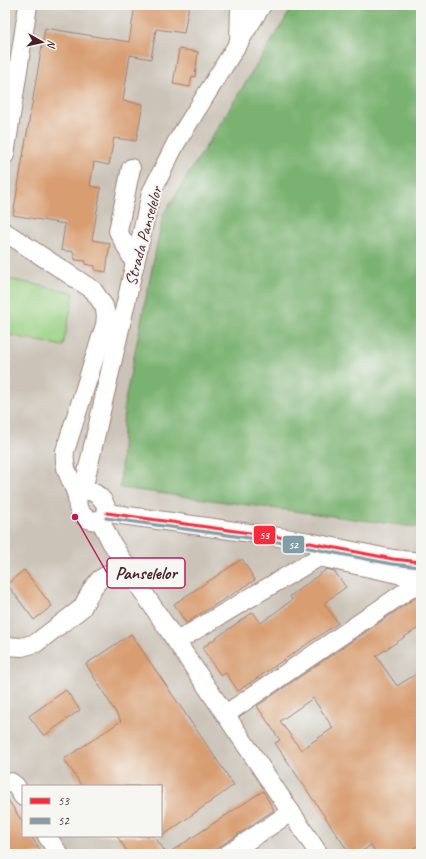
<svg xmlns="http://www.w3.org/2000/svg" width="426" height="859" viewBox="0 0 426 859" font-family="Caveat,sans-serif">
<rect width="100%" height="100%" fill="#f6f6f2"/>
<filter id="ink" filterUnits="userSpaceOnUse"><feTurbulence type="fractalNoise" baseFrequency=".025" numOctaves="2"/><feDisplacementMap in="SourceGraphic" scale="8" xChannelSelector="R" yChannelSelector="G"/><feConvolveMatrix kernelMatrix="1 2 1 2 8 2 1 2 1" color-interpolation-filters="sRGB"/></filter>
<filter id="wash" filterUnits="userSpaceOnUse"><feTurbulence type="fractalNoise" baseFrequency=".012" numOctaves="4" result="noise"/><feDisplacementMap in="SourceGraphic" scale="16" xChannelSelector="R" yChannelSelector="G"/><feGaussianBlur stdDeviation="0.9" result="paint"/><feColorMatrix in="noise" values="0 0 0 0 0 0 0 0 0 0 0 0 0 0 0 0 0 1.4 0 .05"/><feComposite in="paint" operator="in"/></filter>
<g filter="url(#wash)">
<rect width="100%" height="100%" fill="#f0e0c3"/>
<!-- industrial -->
<path fill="#cbc3b8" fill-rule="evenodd" d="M5,5h289l-131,210 -39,190 -4,83 301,41v325h-416zM23,786h138v50h-138z"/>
<!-- green -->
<polygon fill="#99d083" stroke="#727857" points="5,278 74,293 63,346 5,334"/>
<!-- forest -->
<polygon fill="#7ab271" stroke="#62684e" points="294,5 421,5 421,528 120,488 124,405 163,215"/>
<g id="blocks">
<!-- building -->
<g fill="#d89d71" fill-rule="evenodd">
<polygon points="135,5 189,5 184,33 156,29 151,59 130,55 123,101 143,104 136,141 114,138 109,165 94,162 90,186 101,188 92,240 110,243 106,272 95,270 95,266 85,264 86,261 75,260 76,259 74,258 74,252 61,250 65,224 13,215 45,28 129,42"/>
<polygon points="179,49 198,52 195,77 192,76 190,87 173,84"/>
<polygon points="242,559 255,580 186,623 174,604"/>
<polygon points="327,569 334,571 346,587 324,603 338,623 238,691 226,673 221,676 202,648 253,612 261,623 292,600 290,596"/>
<polygon points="24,570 52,606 34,620 7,584"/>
<path d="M421,594v32l-45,30 21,30 24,-15v172l-15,11h-29l-6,-9 -13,9h-8l-75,-111 5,-3 -23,-34zM313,698l20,30 -32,22 -21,-29z"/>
<polygon points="131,634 234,785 161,837 161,786 82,786 64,759 121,721 86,664"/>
<polygon points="66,690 80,710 44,736 29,716"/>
<polygon points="263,791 274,810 209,854 129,854 117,836 154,836 167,854"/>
<polygon points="5,795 23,823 23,836 31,836 43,854 5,854"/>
</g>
</g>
</g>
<g filter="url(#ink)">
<use href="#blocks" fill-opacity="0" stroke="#9d8077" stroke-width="1"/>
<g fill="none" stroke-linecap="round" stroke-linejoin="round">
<defs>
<g id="minor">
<polyline points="239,43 240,5"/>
<polyline points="5,155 28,5"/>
<polyline points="131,168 118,231 135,264"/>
<path d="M5,232l88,58 11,16 2,9 -1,10 -40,126c-2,19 6,27 12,45 1,3 0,8 1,12 6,13 21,18 29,5 -1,-14 -11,-22 -24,-23"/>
<polyline points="77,497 83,490 151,193 176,143 262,5"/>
<polyline points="107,513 279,537 309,542 393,559 421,562"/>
<polyline points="100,520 111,542 135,580 319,854"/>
<polyline points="177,641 319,557 421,579"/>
<polyline points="5,646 22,647 36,643 82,608 92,589 100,579 125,565"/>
<polyline points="226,714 421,581"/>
<polyline points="5,784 11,782 16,786 23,797"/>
<polyline points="47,836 59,854"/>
<polyline points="228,854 291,812"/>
</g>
</defs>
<!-- minor casing -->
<use href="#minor" stroke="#9d8077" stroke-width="20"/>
<!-- minor -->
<use href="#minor" stroke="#fff" stroke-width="18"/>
<defs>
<polyline id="bus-1" points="107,513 279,537 393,559 421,562"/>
<polyline id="bus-2" points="106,518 278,542 392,564 420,567"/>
</defs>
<!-- bus-1 casing -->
<use href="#bus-1" stroke="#f6f6f2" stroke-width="6"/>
<!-- bus-2 casing -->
<use href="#bus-2" stroke="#f6f6f2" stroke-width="6"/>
<!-- bus-1 -->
<use href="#bus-1" stroke="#f82b3c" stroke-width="3"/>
<!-- bus-2 -->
<use href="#bus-2" stroke="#829da7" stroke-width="3"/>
</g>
</g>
<g text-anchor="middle" stroke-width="4" stroke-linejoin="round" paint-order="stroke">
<!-- street labels -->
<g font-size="17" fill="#4a1f2b" stroke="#f6f6f2">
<text transform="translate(143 236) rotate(-75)" y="6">Strada Panselelor</text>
</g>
</g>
<!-- callouts -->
<path fill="none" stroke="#c2185b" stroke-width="1.5" d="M75 517L107 573"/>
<circle fill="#c2185b" stroke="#f6f6f2" stroke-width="1.5" cx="75" cy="517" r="4"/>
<rect fill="#f6f6f2" stroke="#c2185b" stroke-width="1.5" x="107" y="558" width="78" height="30" rx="4"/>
<g font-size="18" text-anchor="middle" font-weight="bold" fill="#4a1f2b">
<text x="146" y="579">Panselelor</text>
</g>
<g stroke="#f6f6f2" stroke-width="1.5">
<rect x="253" y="525" width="23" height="20" rx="4" fill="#f82b3c"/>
<rect x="282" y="535" width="23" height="19" rx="4" fill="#829da7"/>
</g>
<g font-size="11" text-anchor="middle" font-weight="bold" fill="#fff">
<text x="264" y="539">53</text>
<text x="293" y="549">52</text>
</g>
<!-- margin -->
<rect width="426" height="859" fill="none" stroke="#f6f6f2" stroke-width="20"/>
<!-- legend -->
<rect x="22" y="785" width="140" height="52" fill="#f6f6f2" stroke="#b1a0a2"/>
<rect x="30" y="798" width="20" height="6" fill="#f82b3c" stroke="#b1a0a2"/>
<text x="58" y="805" font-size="12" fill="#4a1f2b">53</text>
<rect x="30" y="818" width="20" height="6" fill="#829da7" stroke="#b1a0a2"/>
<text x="58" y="825" font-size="12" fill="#4a1f2b">52</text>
<!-- north arrow -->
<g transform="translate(42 42) rotate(98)" stroke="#f6f6f2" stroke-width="3" paint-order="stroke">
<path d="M0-3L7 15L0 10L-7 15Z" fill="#4a1f2b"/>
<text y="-6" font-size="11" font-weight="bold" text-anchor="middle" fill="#4a1f2b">N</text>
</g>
</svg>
